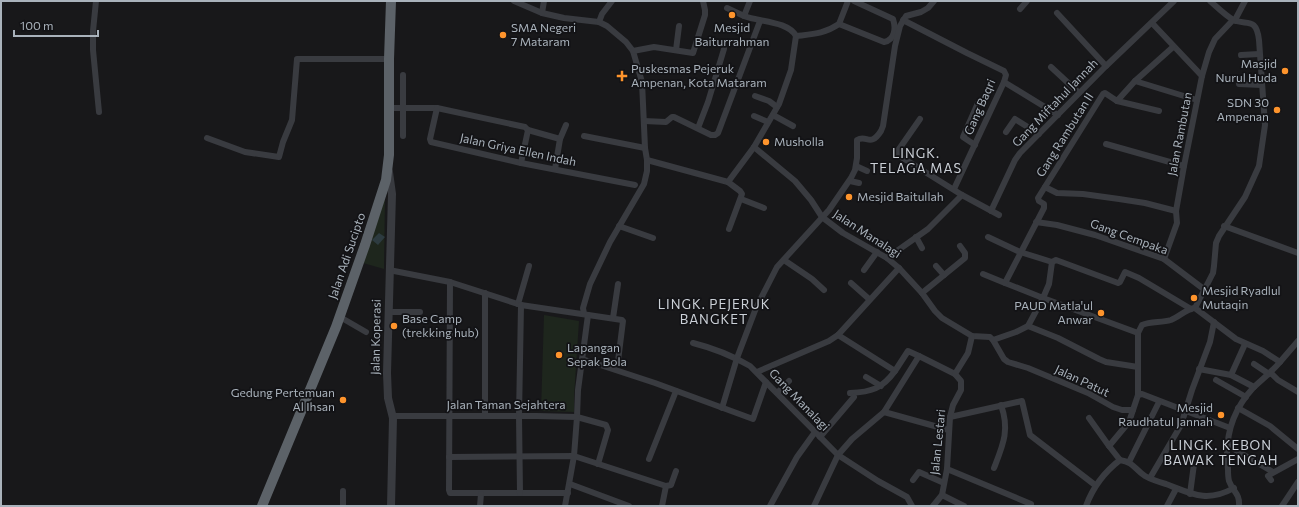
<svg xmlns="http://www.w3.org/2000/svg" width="1299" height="507" viewBox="0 0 1299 507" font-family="Commissioner,sans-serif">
<rect width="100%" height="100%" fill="#18181a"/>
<!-- green -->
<g fill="#1e261d">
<polygon points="385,194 384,269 363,263"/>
<polygon points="544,315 579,321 574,397 574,412 541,411"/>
</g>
<!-- water -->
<polygon fill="#2d3b40" points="379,233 385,237 378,245 372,240"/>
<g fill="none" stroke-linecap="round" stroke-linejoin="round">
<!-- minor -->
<g stroke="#393b40" stroke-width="6">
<polyline points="96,1 93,31 93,50 99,112"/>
<path d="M514,1l28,12 22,5 35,4 8,4 19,16 7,9 9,31 3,66 2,12 81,22 26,-35 25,-43 12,-34 5,-34c-8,-15 -37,-14 -52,-20l6,-15"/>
<path d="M1210,1c7,6 15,14 22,18 13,8 24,-4 27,21l6,85 -6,41 -14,31 -26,39 -3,7 -2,23 -1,7 -18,35 41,31 27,12 17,11c-8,10 -18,17 -27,26 -21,23 -29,50 -25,81 0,4 0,8 1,12 4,11 11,12 10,25"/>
<polyline points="727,8 744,16"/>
<polyline points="1020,9 1027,1"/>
<polyline points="542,13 544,1"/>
<polyline points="1057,13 1106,66"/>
<polyline points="903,20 967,53 1004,71 1006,75 1004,82 954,189"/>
<polyline points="1236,21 1236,18 1245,1"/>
<polyline points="599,22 602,14 612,1"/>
<polyline points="1152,23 1202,76"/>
<path d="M839,24l45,18c11,-2 12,-14 9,-23l-39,-18"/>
<polyline points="839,24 848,1"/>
<path d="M796,36c18,-2 28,-2 43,-12"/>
<polyline points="676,50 679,26"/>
<polyline points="633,51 654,47 693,53 705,15 705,10 703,1"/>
<polyline points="1241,55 1259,54"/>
<polyline points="1051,67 1079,93"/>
<polyline points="1135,81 1197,100"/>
<polyline points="1004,82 1058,115"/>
<polyline points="1239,84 1262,85"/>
<polyline points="755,96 769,101 777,107"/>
<polyline points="1117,101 1159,111"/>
<polyline points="389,108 437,108 525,127 528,130 560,139"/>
<polyline points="437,108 430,139 431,142 521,163 635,185"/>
<polyline points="773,115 793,126"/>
<polyline points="754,116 768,122"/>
<polyline points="920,119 897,152 898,155 962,195 999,215"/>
<polyline points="644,121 666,122 672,117 674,117 711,135 715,135 718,133 760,21"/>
<polyline points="698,128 708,102 724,49"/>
<polyline points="1006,132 1015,119 1039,134"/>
<polyline points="403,136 403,75"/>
<polyline points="584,136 645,148"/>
<polyline points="207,138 245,152 279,157 283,142 292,120 297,59 389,59"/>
<polyline points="1106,144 1184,166"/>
<polyline points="975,145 963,137 978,103"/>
<polyline points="754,147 795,181 811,200 822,217 843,233 887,258 899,268 922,293 935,311 942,318 972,336 990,337 993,340 1004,359 1008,362 1028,368 1088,393 1113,407 1122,410 1133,410 1138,395 1142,394 1230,428"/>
<polyline points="521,163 528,130"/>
<polyline points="856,166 867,171"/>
<polyline points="555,169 560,139 566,125"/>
<polyline points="850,181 859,183"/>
<polyline points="728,182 740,191 742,194 729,229"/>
<polyline points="1045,187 1057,193 1083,194 1119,199 1145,203 1176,211"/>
<polyline points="741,199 764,208"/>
<polyline points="991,211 1015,160 1020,153 1106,66 1174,1"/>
<polyline points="1036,222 1057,225 1095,235 1164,259 1205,290"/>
<polyline points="619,226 653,238"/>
<polyline points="1224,226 1298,253"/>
<polyline points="916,237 922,248"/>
<polyline points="988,237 1020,252 1052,262"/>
<polyline points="887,258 928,229 962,195"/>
<polyline points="1164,259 1177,223 1176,211 1184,166 1202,76 1209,52 1215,39 1233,20"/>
<polyline points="784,260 812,279 824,290"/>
<polyline points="1052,262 1049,284 1043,298 1005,283 1044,208 1044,204 1039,201 1038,198 1103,94 1105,93 1117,101 1135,81 1173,47"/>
<polyline points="1052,262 1056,260 1118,283 1120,282 1125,272 1139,278 1191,309"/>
<polyline points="936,266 944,275"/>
<polyline points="389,270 450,282 521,305 622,320 623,321 618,361"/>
<polyline points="864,270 877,252"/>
<polyline points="983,274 1005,283"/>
<polyline points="450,282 449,490 450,493 568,493"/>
<polyline points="851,283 869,299"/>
<polyline points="485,293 485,415"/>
<polyline points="922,293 965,258 965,253 960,246"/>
<polyline points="518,304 529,266"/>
<polyline points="388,312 420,312"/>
<polyline points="584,314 583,308 590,284 610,242 644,184 647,171 647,160"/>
<polyline points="588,315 578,390 577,417 606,425 608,430 598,464"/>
<polyline points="340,317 366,332"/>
<polyline points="613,318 618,284"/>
<polyline points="1028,326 1058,338 1099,359 1106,362 1138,367"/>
<polyline points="838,335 895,371 908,351 919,356"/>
<polyline points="993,340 1016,332 1028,326 1043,298 1138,333"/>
<path d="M693,343c20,5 38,12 57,23l88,89 14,-16 32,-27 35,-56 36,18"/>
<polyline points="582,359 655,383 753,419 766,382"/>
<polyline points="1280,362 1298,341"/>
<polyline points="1254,364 1269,374"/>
<polyline points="1199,369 1231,375 1254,387"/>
<polyline points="757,372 829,341 838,335 899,268"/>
<polyline points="1271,373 1278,380 1298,392"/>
<polyline points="1231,375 1245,344"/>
<polyline points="866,377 881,386"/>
<polyline points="1216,380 1246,397"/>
<polyline points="777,393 789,381"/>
<path d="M850,393c21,-1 32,-4 45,-22"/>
<path d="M1138,395v-62l4,-8c9,-4 19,-2 29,-5 8,-3 14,-10 23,-12"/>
<path d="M722,408l15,-50 19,-50 21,-41 52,-57 22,-32 4,-8 2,-12v-18c10,-6 13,8 24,-9l2,-5 12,-80 5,-20 6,-10 15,-4 7,-4 6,-7"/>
<polyline points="1238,408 1270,426 1298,449"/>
<polyline points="884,412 949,430"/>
<polyline points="393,416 537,416 577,417 574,456 565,506"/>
<polyline points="950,417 1022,401 1030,435 1095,485"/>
<polyline points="1089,418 1109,446 1129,422 1133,410"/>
<polyline points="820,437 854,397"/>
<polyline points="1227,445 1273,472"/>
<polyline points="1109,446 1120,460"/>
<polyline points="449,457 574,456 666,486"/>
<polyline points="649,459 676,391"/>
<polyline points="1129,462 1159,402"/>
<path d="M994,468c9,-23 16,-38 7,-63"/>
<polyline points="947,469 1031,504"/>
<polyline points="1150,478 1181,425 1192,390 1210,342 1214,322"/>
<polyline points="913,480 919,472 944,483"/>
<polyline points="1271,480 1268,476 1271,474 1298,459"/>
<polyline points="570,484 629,506"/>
<polyline points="520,493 519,416 521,305"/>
<polyline points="1190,494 1194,464"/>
<polyline points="942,495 964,506"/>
<polyline points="343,506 343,491"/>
<polyline points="480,506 481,494"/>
<polyline points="662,506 666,486 671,485 676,471"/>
<polyline points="770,506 797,457 815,432"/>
<polyline points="814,506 838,455 878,481 907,497 912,506"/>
<polyline points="933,506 942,495 947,469 950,417 953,405 961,390 961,381 955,374 968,353 972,336"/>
<path d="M1086,506c7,-19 17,-33 34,-46 14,2 15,10 25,16 7,4 14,6 21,8 26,10 41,19 68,4"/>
<polyline points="1167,506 1176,489"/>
<polyline points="1282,506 1298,482"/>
</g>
<!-- tertiary -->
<polyline stroke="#393b40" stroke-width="8" points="389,172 392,194 387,373 388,398 393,418 391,506"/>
<!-- trunk -->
<polyline stroke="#5c6268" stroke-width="10" points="262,506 336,327 365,245 386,180 389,155 389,59 391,1"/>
</g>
<!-- markers -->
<g fill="#fe942c" stroke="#131316" stroke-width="1.5">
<circle cx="732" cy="15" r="4"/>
<circle cx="503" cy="35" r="4"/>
<circle cx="1285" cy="71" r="4"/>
<path d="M620 70h4v4h4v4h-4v4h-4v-4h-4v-4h4z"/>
<circle cx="1277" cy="110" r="4"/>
<circle cx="766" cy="142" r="4"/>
<circle cx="849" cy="197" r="4"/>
<circle cx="1194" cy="298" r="4"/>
<circle cx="1101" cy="313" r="4"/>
<circle cx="394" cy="326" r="4"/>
<circle cx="559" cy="355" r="4"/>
<circle cx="343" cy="400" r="4"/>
<circle cx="1221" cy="415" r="4"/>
</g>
<g text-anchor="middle" stroke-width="3.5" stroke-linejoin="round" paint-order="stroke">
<!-- poi labels -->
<g font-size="12" fill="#a9b2bb" stroke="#131316" text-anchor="start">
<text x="511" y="32">SMA Negeri<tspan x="511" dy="14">7 Mataram</tspan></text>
<text x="732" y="32" text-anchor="middle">Mesjid<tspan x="732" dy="14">Baiturrahman</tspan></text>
<text x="1277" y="68" text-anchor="end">Masjid<tspan x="1277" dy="14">Nurul Huda</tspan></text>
<text x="631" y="73">Puskesmas Pejeruk<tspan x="631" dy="14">Ampenan, Kota Mataram</tspan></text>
<text x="1269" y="107" text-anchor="end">SDN 30<tspan x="1269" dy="14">Ampenan</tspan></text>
<text x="774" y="146">Musholla</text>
<text x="857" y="201">Mesjid Baitullah</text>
<text x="1202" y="295">Mesjid Ryadlul<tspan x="1202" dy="14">Mutaqin</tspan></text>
<text x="1093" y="310" text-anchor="end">PAUD Matla'ul<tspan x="1093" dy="14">Anwar</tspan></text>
<text x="402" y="323">Base Camp<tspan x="402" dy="14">(trekking hub)</tspan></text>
<text x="567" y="352">Lapangan<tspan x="567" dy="14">Sepak Bola</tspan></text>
<text x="335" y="397" text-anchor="end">Gedung Pertemuan<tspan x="335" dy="14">Al Ihsan</tspan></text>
<text x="1213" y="412" text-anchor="end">Mesjid<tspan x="1213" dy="14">Raudhatul Jannah</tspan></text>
</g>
<!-- street labels -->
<g font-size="12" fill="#a9b2bb" stroke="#131316">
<text transform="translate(1055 103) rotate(-46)" y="4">Gang Miftahul Jannah</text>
<text transform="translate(980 107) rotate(-66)" y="4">Gang Baqri</text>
<text transform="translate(1180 134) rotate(-79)" y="4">Jalan Rambutan</text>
<text transform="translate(1065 135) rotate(-58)" y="4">Gang Rambutan II</text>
<text transform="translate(518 150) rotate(12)" y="4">Jalan Griya Ellen Indah</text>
<text transform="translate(867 234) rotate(33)" y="4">Jalan Manalagi</text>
<text transform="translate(1129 237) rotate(20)" y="4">Gang Cempaka</text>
<text transform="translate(347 256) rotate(-71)" y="4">Jalan Adi Sucipto</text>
<text transform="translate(376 337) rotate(-89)" y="4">Jalan Koperasi</text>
<text transform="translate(1082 381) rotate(25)" y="4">Jalan Patut</text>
<text transform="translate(799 400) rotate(46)" y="4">Gang Manalagi</text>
<text x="506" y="409">Jalan Taman Sejahtera</text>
<text transform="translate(938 442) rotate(-84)" y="4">Jalan Lestari</text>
</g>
<!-- neighbourhood labels -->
<g font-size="13" letter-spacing="1" fill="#cbd0d7" stroke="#131316">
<text x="916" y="158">LINGK.<tspan x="916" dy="15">TELAGA MAS</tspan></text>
<text x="714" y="309">LINGK. PEJERUK<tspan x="714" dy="15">BANGKET</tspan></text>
<text x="1221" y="450">LINGK. KEBON<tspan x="1221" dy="15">BAWAK TENGAH</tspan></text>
</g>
</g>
<!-- border -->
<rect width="1299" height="507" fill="none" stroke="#a9b2bb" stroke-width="4"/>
<!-- scale -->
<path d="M14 30v6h84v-6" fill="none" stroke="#a9b2bb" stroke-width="2"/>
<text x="20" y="30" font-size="12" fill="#a9b2bb" stroke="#131316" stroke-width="3" paint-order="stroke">100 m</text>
</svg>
